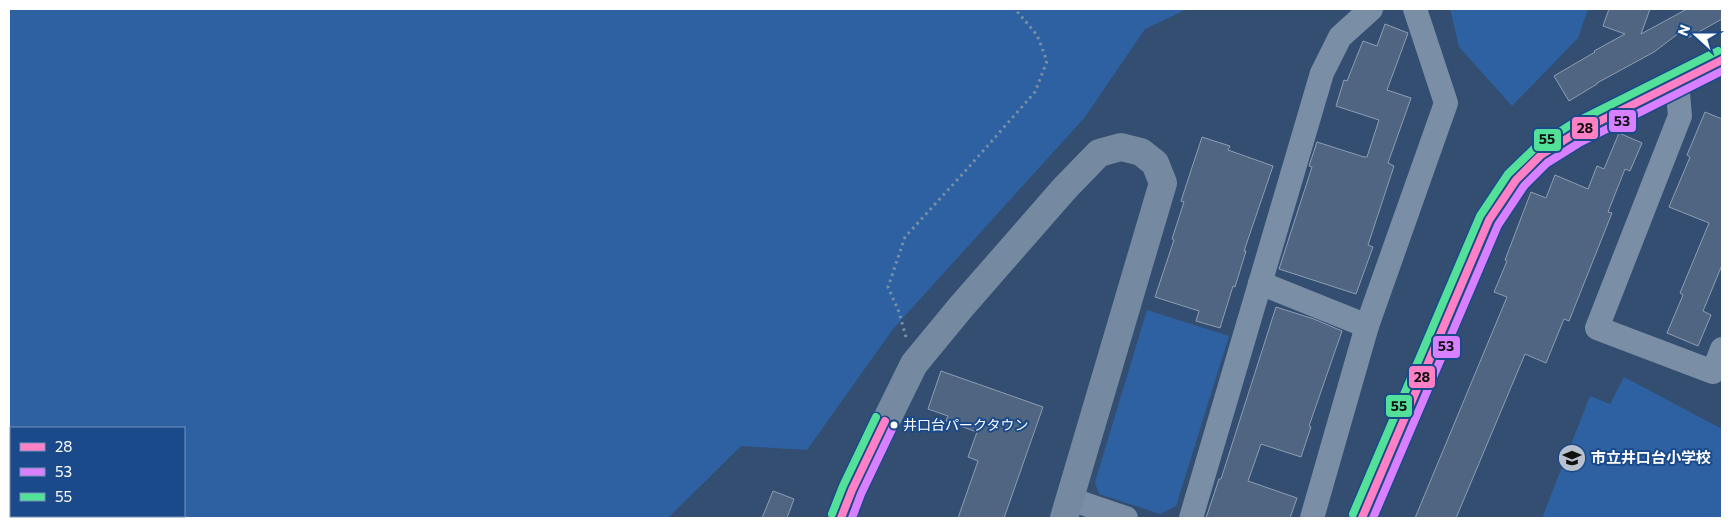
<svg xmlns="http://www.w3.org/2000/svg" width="1731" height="527" viewBox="0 0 1731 527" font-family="Commissioner,'Noto Sans JP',sans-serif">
<rect width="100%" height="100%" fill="#334e71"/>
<!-- green -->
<g fill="#2e61a1" fill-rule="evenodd">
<path d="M9,9h1178l-42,20 -60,88 -192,212 -86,121 -66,-4 -73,72h-659zM11,428h173v88h-173z"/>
<polygon points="1450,9 1588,9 1578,38 1512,106 1459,47"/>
<polygon points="1147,310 1229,336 1176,506 1160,514 1099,494 1095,482"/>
<polygon points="1624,377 1722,429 1722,518 1542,518 1590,396 1610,404"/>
</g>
<!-- building -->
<g fill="#4f6581" stroke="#8e9eb3">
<polygon points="1609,9 1650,9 1641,34 1687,9 1722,9 1722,19 1688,38 1683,30 1654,52 1597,83 1597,84 1569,101 1554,76 1595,52 1594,51 1625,34 1603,26"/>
<polygon points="1385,24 1408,33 1387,90 1411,98 1388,163 1394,166 1368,245 1373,247 1356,294 1279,269 1312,167 1309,166 1317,142 1364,157 1367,157 1379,120 1336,106 1344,80 1347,81 1363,41 1377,46"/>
<polygon points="1705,112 1722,119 1722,265 1703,311 1711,315 1698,346 1667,333 1683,295 1680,293 1709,223 1669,207 1690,157 1687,155"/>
<polygon points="1619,133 1642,143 1630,171 1625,169 1608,212 1612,213 1569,321 1564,319 1546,363 1525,354 1456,518 1415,518 1507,297 1494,292 1507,261 1505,260 1531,192 1546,198 1555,175 1588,189 1597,166 1604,169"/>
<polygon points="1202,137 1230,146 1228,150 1273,166 1244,251 1246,251 1235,287 1233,286 1220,328 1196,321 1199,311 1155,297 1174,240 1172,239 1184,202 1181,201"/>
<polygon points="1276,307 1314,319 1342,331 1309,426 1311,427 1301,457 1261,444 1248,481 1297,498 1290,518 1206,518 1219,479 1221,479"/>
<polygon points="941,371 1043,407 1004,518 958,518 978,461 968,457 977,432 946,421 948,416 928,409"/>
<polygon points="773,491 794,499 787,518 762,518"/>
</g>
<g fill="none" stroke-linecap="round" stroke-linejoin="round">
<!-- path -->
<polyline stroke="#7a8ea5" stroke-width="3" stroke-dasharray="2.5 4" stroke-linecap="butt" points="906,337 899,312 888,287 905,237 968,168 1035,92 1047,61 1037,35 1015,9"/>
<!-- street -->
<g stroke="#7a8ea5" stroke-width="24">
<polyline points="1677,82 1680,116 1597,328 1713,372 1722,349"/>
<polyline points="1260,283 1367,326"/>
<polyline points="1070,499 1126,518"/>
<polyline points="1191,518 1322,73 1340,37 1371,9"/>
<polyline points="1312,518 1367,326 1446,103 1415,9"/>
</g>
<!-- secondary -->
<g stroke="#758aa1" stroke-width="28">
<polyline points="841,518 852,490 914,364 961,307 1065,188 1099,153 1121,147 1141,152 1155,163 1163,183 1064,518"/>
<polyline points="1362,518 1489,220 1516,180 1541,155 1574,134 1722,60"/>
</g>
<defs>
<g id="bus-1">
<polyline points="841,518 852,490 885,421"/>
<polyline points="1362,518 1489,220 1516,180 1541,155 1574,134 1722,60"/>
</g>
<g id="bus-2">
<polyline points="852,518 861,494 894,425"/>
<polyline points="1373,518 1498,225 1524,186 1547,163 1579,143 1722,71"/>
</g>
<g id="bus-3">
<polyline points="832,514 843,486 876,417"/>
<polyline points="1353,514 1480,216 1508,174 1536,147 1570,125 1718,51"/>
</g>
</defs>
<!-- bus-1 casing -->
<use href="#bus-1" stroke="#1a4a8a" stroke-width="11"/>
<!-- bus-2 casing -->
<use href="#bus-2" stroke="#1a4a8a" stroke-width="11"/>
<!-- bus-3 casing -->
<use href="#bus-3" stroke="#1a4a8a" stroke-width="11"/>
<!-- bus-1 -->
<use href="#bus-1" stroke="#ff80c5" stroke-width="8"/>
<!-- bus-2 -->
<use href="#bus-2" stroke="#d880ff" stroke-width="8"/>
<!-- bus-3 -->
<use href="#bus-3" stroke="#53e098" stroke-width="8"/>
</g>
<!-- icons -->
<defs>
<symbol id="school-disc" viewBox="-11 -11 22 22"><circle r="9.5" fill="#b8c1cd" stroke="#1a4a8a"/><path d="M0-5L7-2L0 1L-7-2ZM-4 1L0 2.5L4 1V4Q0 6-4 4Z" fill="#111"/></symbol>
</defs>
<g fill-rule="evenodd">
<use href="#school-disc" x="1556" y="442" width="32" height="32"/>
</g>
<!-- markers -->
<circle fill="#fff" stroke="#1a4a8a" stroke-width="2" cx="894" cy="425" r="4.5"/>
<g text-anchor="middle" stroke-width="4" stroke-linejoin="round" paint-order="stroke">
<!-- bus labels -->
<g font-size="14" fill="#fff" stroke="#1a4a8a" text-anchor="start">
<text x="903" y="430">井口台パークタウン</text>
</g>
<!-- poi labels -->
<g font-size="15" font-weight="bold" fill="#fff" stroke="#1a4a8a" text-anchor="start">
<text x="1591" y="463">市立井口台小学校</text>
</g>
</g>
<g stroke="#1a4a8a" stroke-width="2">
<rect x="1608" y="109" width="29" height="24" rx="5" fill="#d880ff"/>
<rect x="1571" y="116" width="28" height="24" rx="5" fill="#ff80c5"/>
<rect x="1533" y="128" width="29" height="24" rx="5" fill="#53e098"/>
<rect x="1432" y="335" width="29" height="24" rx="5" fill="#d880ff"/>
<rect x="1408" y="365" width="28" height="24" rx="5" fill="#ff80c5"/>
<rect x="1385" y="394" width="28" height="24" rx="5" fill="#53e098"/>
</g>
<g font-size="14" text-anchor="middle" font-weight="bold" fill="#111">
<text x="1622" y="126">53</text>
<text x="1585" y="133">28</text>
<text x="1547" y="144">55</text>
<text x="1446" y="351">53</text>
<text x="1422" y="382">28</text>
<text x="1399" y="411">55</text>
</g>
<!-- border -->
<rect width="1731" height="527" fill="none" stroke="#ffffff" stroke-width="20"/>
<!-- legend -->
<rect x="10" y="427" width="175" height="90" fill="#1a4a8a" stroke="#7692b9"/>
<rect x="20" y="443" width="25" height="8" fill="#ff80c5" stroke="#7692b9"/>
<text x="55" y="452" font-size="15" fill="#ffffff">28</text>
<rect x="20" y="468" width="25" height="8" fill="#d880ff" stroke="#7692b9"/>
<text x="55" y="477" font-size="15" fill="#ffffff">53</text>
<rect x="20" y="493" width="25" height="8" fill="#53e098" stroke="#7692b9"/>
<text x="55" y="502" font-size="15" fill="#ffffff">55</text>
<!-- north arrow -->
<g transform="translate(1696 35) rotate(291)" stroke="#1a4a8a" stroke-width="4" paint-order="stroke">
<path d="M0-4L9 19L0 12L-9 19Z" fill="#ffffff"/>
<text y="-8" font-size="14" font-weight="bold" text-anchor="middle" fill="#ffffff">N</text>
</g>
</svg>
